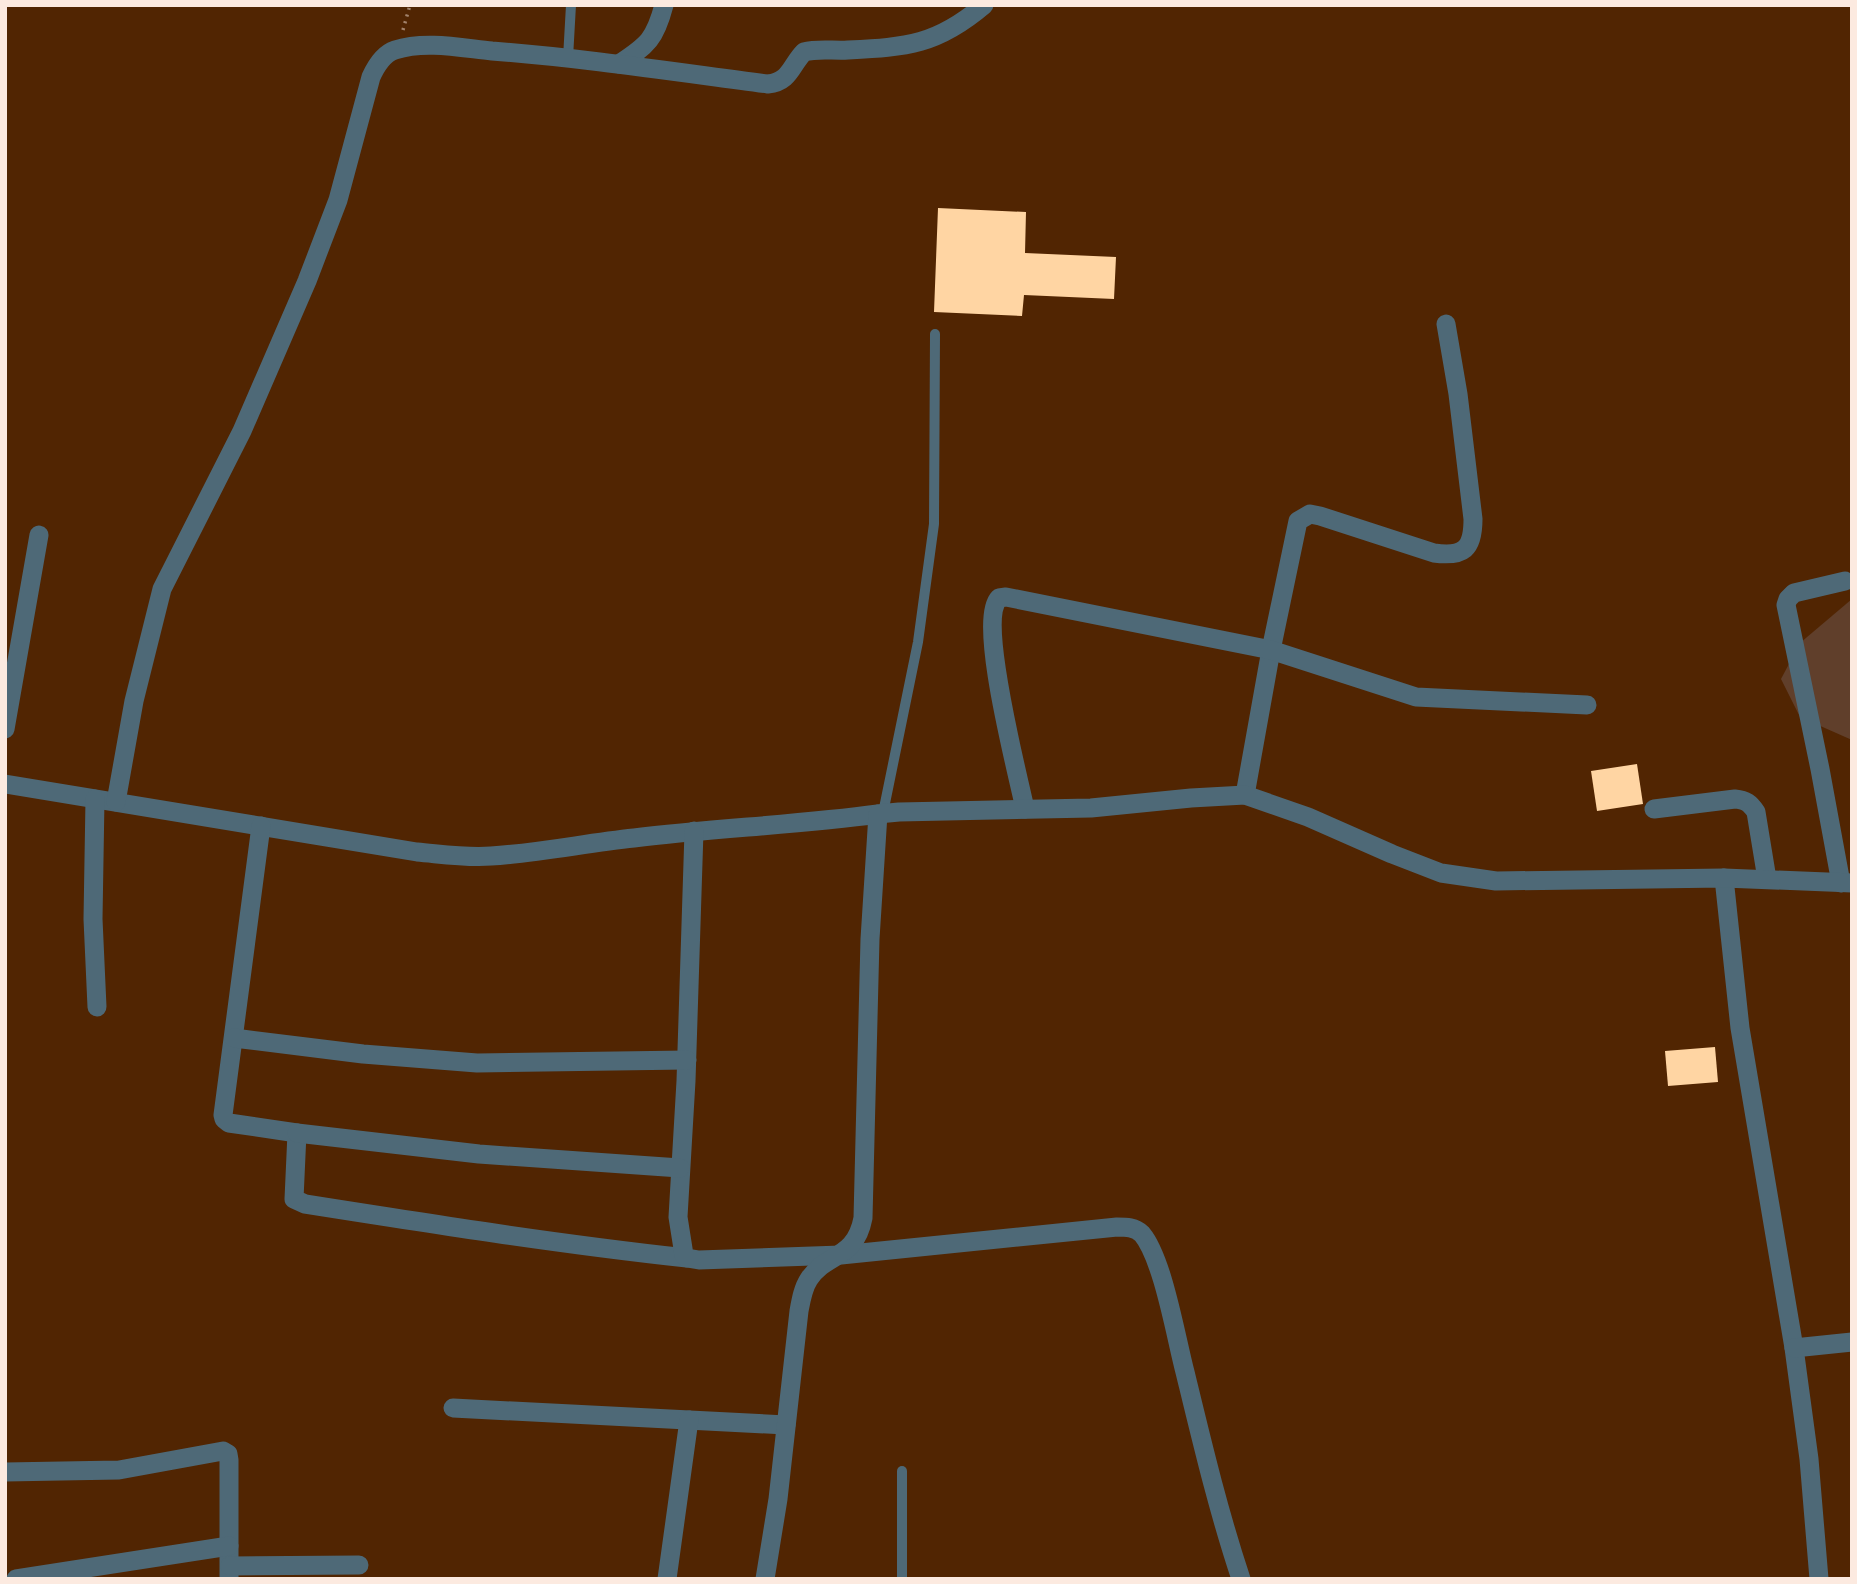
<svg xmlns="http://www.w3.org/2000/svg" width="1857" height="1584" viewBox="0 0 1857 1584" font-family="'IBM Plex Serif',serif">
<rect width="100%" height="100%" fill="#512502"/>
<!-- green -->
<polygon fill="#603f2b" points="1852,599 1852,740 1800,717 1781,679 1800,643"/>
<!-- building -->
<g fill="#ffd5a3">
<polygon points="938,208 1026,212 1025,253 1116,257 1114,299 1024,295 1022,316 934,312"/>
<polygon points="1637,764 1643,804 1597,811 1591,771"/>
<polygon points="1715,1047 1718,1082 1668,1086 1665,1051"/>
</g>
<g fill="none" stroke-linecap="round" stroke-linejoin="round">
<!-- path -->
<polyline stroke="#a2836c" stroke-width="3.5" stroke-dasharray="2 5" stroke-linecap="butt" points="403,30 410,5"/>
<!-- service -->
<g stroke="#4e6977" stroke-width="10">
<polyline points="568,58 571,5"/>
<polyline points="883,813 918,642 934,524 935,334"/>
<polyline points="902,1471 902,1579"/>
</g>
<!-- minor -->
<g stroke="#4e6977" stroke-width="19">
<path d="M619,64c29,-19 36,-25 45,-59"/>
<polyline points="5,729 39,535"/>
<path d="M5,784l412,68c24,2 49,6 74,4 48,-3 95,-13 143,-18 81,-10 163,-13 244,-24"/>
<path d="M1245,795l26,-145 27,-129 12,-7 10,2 114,37c30,4 39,-4 39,-34l-15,-125 -12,-70"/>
<polyline points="95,799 93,919 97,1007"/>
<path d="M116,802l18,-101 28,-112 80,-158 65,-150 31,-81 33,-123c5,-11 12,-23 24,-27 30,-10 67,-2 97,1 92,7 184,21 276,33 22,-2 23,-19 36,-32 14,-4 29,-1 44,-2 59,-3 89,-5 136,-45"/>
<path d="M1025,809c-7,-35 -48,-188 -26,-211l7,-1 265,53 145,47 171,8"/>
<path d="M1654,809l81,-10c11,1 15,4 21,13l11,67"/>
<path d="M261,826l-38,289 1,4 5,4 68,10 -3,66 11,5c127,20 254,40 382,54"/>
<path d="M694,831l-8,250 -8,136 6,38 3,3 12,2 142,-5 276,-28c9,0 18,0 25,7 21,25 34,104 43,138 17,70 33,138 56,207"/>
<polyline points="1724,878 1740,1028 1794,1348 1809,1459 1819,1579"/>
<polyline points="1841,883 1820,769 1786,605 1788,599 1794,593 1845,581"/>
<polyline points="234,1038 363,1054 477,1063 687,1060"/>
<polyline points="297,1133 479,1154 680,1168"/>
<polyline points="1794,1348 1852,1342"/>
<polyline points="453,1408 786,1425"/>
<polyline points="5,1472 119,1470 223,1451 228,1454 229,1460 229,1579"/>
<polyline points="230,1566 359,1565"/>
<polyline points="16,1579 229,1546"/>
<polyline points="667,1579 689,1420"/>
<path d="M765,1579l13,-80 21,-188c2,-11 4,-23 10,-32 18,-27 46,-19 54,-61l7,-279 8,-125 21,-2 192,-4 100,-10 54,-3 63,22 84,37 49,19 55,8 228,-3 128,5"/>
</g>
</g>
<!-- border -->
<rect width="1857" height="1584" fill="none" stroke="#fceae0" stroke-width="14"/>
</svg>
